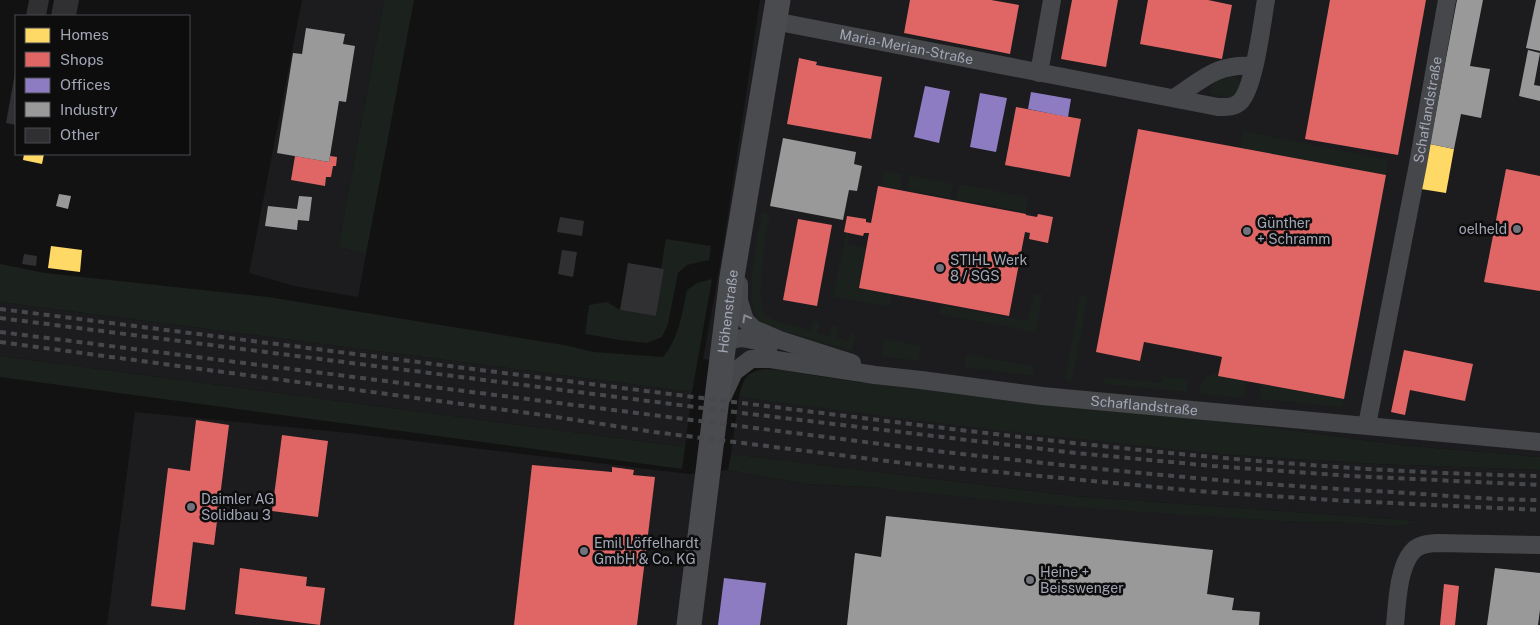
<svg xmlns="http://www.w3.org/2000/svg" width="1540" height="625" viewBox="0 0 1540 625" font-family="'Public Sans',sans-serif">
<rect width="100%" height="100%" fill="#121212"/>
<!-- built -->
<g fill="#1c1c1e">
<polygon points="302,0 384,0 338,247 366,254 358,297 294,286 249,273"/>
<polygon points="760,0 1540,0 1540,457 1399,445 1217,420 703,359 723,248"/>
<polygon points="0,302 692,392 685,447 0,356"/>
<polygon points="739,397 1230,455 1378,464 1540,470 1540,625 107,625 135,412 349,433 689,474 728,470 806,484 869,487 1298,522 1357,523 1398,527 1417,521 1074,496 731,454"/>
</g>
<!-- green -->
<g fill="#1b211c">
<polygon points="384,0 414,0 366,254 338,247"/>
<path d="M1227,76c9,0 14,4 14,13l-9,9 -20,-4 -2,-3 1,-5 8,-6z"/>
<polygon points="1243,131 1388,160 1386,175 1240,148"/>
<polygon points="885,171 903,174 901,189 882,186"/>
<polygon points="909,175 953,184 951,198 907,190"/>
<polygon points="959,184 1028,197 1026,212 956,199"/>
<path d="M762,212l8,2c-3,19 -15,84 -6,99 6,9 35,14 46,17l3,-10 7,2 -2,11 11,3 3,-11 7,2 -3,10 12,4 3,-10 5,5 -4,15 -73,-21 -20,-7c-16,-28 -2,-80 3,-111z"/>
<polygon points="846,233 849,233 847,244 866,248 859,288 892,294 889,307 833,297"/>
<polygon points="666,239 711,246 709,260 687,265 678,273 668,324 662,337 647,343 620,340 585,334 589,305 607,302 620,310 656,316 664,269 661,268"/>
<path d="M0,264l45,9 223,24 296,48 30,7 69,5c16,-19 19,-43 24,-67l10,-7 15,-4 -20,113 -692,-90z"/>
<polygon points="1034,293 1043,294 1036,332 939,314 941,305 1028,321"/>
<polygon points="1080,295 1088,296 1072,382 1065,380"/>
<polygon points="885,338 921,346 918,361 881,356"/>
<polygon points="966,354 1033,366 1033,376 964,367"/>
<polygon points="0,356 685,447 682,469 0,377"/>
<path d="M766,369l14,1 83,13 2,-4 352,41 182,25 141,12v13l-162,-6 -148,-9 -252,-27 -239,-31c5,-20 7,-25 27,-28z"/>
<path d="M1219,372l-1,3 29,6 -2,11 -3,6 -41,-4 -2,-4c3,-11 9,-16 20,-18z"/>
<polygon points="1104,377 1161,383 1162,377 1188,379 1187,392 1103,384"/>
<polygon points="1261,384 1344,399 1342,407 1260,399 1259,396"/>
<polygon points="731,454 1074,496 1419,521 1398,527 1357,523 1298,522 1143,512 1013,502 869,487 806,484 728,470"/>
</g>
<!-- homes -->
<g fill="#ffd966">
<polygon points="1430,144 1454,149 1446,193 1421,189"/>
<polygon points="24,154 44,154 42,164 23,160"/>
<polygon points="51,246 82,250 80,272 48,268"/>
</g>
<!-- shops -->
<g fill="#e06666">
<polygon points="910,0 991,0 1019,5 1010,54 904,33"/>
<polygon points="1072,0 1118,0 1106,67 1061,59"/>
<polygon points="1148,0 1208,0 1232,5 1222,59 1140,44"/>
<polygon points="1330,0 1426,0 1398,155 1305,139"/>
<polygon points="799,58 817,62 816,65 882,77 871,139 787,124"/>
<polygon points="1016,107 1081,119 1070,177 1005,165"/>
<polygon points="1138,129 1386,175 1344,399 1218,376 1222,357 1218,356 1144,342 1140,361 1096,352"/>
<polygon points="295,156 329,162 330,156 337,157 336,166 333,166 331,177 326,177 325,186 291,180"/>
<polygon points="1506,169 1540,176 1540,291 1484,282"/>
<polygon points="878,186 1026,214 1026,215 1037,217 1038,214 1053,217 1048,243 1029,239 1030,233 1025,232 1009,316 859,288 869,233 864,233 863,236 844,232 847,216 866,219 866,222 871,223"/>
<polygon points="798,219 832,225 817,306 783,300"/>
<polygon points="1404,350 1473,364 1465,401 1410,390 1405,415 1391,412"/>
<polygon points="196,420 229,425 214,545 193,542 185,610 151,606 168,468 190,471"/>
<polygon points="282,435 328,441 318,517 272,511"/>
<polygon points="532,465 612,472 612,467 634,470 633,475 655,477 637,625 514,625"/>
<polygon points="240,568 307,577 306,586 325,588 320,625 235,614"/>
<polygon points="1444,584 1459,586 1455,625 1440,625"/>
</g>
<!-- offices -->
<g fill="#8e7cc3">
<polygon points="925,86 950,91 939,143 914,137"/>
<polygon points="1031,92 1071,99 1068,117 1028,109"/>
<polygon points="980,93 1007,98 996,152 970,147"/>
<polygon points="724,578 766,583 760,625 718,625"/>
</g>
<!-- industry -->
<g fill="#999">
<polygon points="1457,0 1483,0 1470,66 1490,69 1481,118 1461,114 1454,149 1430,144"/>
<polygon points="1536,0 1540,0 1540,51 1526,48"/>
<polygon points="306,28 345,34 343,44 355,46 346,102 339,101 329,162 277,153 293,53 302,54"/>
<polygon points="1528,50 1540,53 1534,85 1540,86 1540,101 1519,96"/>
<polygon points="783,138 856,152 854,164 862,166 857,191 849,190 843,220 770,206"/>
<polygon points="59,194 71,196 68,209 56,206"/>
<polygon points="299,196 312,197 309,221 298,220 297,230 265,226 268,206 297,209"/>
<polygon points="886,516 1213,550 1207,594 1234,598 1232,610 1260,612 1259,625 847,625 855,553 881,557"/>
<polygon points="1495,568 1540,573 1540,610 1538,625 1487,625"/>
</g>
<!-- building -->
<g fill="#303032">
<polygon points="29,0 49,0 46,16 26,16"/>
<polygon points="54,0 79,0 76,16 51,16"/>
<polygon points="15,73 16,73 16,125 6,123"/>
<polygon points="560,217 584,221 582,236 557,232"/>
<polygon points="562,250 577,252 573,277 558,274"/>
<polygon points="24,254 37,256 36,266 22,264"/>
<polygon points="628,263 664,269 656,316 620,310"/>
</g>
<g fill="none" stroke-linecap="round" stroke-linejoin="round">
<!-- street -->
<g stroke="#46474b" stroke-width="18">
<path id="s1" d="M774,21l444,86c8,0 15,1 22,-5 15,-15 22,-80 26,-102"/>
<polyline points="1039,73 1052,0"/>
<path d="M1174,98c29,-19 43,-35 80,-32"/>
<polyline points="739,284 739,301 745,320 754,329 780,340 852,363"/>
<path d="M725,350l-3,-1c14,-18 29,-9 48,-4"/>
<path id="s2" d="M723,396l11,-24 17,-13h19l105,16 46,5 121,16 498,46"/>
<path id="s3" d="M1367,425l51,-261 29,-164"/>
<path d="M1395,625c2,-20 3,-57 17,-73 6,-8 16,-8 25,-9l103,2"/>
</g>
<!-- secondary -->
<path stroke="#4a4b4f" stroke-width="25" id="s4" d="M689,625l43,-348 46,-277"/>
<!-- rail -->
<g stroke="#46484b" stroke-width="4" stroke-dasharray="6 5" stroke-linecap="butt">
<path d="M0,309c247,31 494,63 742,94 265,33 531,68 798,73"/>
<polyline points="0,318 742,413 1076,453 1213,466 1351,476 1540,485"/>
<path d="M0,332l928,118c154,18 309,34 464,42 49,3 99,8 148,8"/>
<polyline points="0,342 543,415 654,432 903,463 1208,492 1348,501 1540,510"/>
</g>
</g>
<!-- one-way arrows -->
<defs><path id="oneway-chevron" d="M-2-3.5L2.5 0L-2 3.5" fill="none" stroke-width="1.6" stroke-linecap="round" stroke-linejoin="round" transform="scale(1.25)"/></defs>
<use stroke="#868a95" href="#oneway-chevron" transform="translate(746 318) rotate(-119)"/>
<!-- markers -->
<g fill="#70727c" stroke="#0d0d0e" stroke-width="2">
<circle cx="1517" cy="229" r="5"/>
<circle cx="1247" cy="231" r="5"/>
<circle cx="940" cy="268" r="5"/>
<circle cx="191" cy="507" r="5"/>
<circle cx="584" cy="551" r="5"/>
<circle cx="1030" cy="580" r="5"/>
</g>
<g text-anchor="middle" stroke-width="5" stroke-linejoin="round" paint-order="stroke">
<!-- street labels -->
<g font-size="14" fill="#a2a6b5" stroke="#0d0d0e">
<text dy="5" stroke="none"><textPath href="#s1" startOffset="135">Maria-Merian-Straße</textPath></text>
<text dy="5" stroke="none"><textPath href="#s3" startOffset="321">Schaflandstraße</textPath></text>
<text dy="5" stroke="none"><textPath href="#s4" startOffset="316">Höhenstraße</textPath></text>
<text dy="5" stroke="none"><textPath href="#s2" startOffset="444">Schaflandstraße</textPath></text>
</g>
<!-- poi labels -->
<g font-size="14" fill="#a2a6b5" stroke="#0d0d0e" text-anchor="start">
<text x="1257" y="228">Günther<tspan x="1257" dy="16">+ Schramm</tspan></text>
<text x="1507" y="234" text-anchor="end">oelheld</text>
<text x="950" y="265">STIHL Werk<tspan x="950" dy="16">8 / SGS</tspan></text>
<text x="201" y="504">Daimler AG<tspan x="201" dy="16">Solidbau 3</tspan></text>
<text x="594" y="548">Emil Löffelhardt<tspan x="594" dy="16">GmbH &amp; Co. KG</tspan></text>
<text x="1040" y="577">Heine +<tspan x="1040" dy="16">Beisswenger</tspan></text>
</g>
</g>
<!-- legend -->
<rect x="15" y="15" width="175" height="140" fill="#0d0d0e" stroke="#494a51"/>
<rect x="25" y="28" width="25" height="15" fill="#ffd966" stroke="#494a51"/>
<text x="60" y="40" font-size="15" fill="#a2a6b5">Homes</text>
<rect x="25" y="52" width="25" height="15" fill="#e06666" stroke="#494a51"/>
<text x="60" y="65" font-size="15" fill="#a2a6b5">Shops</text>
<rect x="25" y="78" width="25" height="15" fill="#8e7cc3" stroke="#494a51"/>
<text x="60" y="90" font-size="15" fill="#a2a6b5">Offices</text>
<rect x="25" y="102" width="25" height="15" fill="#999999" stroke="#494a51"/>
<text x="60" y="115" font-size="15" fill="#a2a6b5">Industry</text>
<rect x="25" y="128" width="25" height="15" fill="#303032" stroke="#494a51"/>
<text x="60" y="140" font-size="15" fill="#a2a6b5">Other</text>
</svg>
